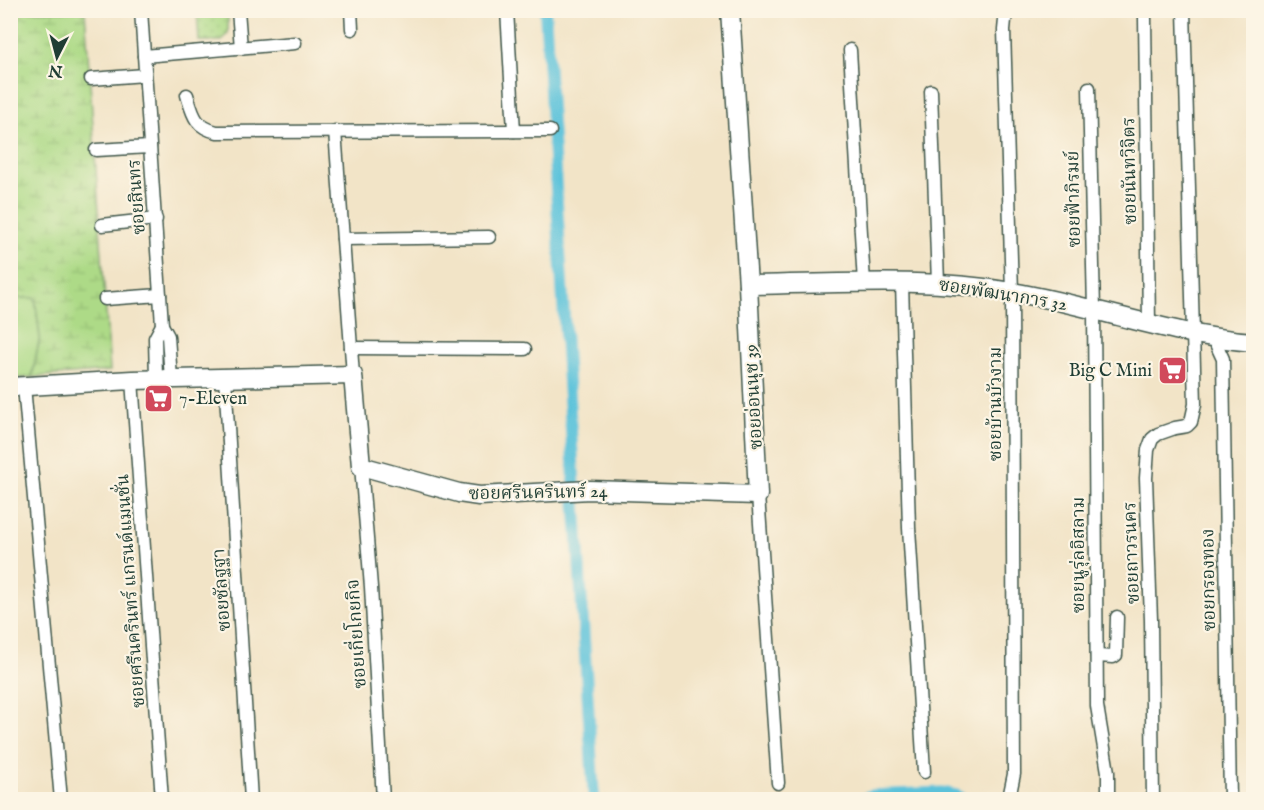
<svg xmlns="http://www.w3.org/2000/svg" width="1264" height="810" viewBox="0 0 1264 810" font-family="'IM FELL English','Noto Serif Thai',serif">
<defs>
<pattern id="wetland-marsh" width="20" height="14" patternUnits="userSpaceOnUse" patternTransform="scale(1.5)"><rect width="20" height="14" fill="#adda87"/><path d="M1 5h8M5 5V1M11 12h8M15 12V8" fill="none" stroke="#94bc75"/></pattern>
<pattern id="park-dots" width="8" height="8" patternUnits="userSpaceOnUse" patternTransform="scale(1.5)"><rect width="8" height="8" fill="#adda87"/><path d="M2 2h.1M6 6h.1" fill="none" stroke="#94bc75" stroke-width="1.8" stroke-linecap="round"/></pattern>
</defs>
<rect width="100%" height="100%" fill="#fcf5e5"/>
<filter id="ink" filterUnits="userSpaceOnUse"><feTurbulence type="fractalNoise" baseFrequency=".0167" numOctaves="2"/><feDisplacementMap in="SourceGraphic" scale="12" xChannelSelector="R" yChannelSelector="G"/><feConvolveMatrix kernelMatrix="1 2 1 2 8 2 1 2 1" color-interpolation-filters="sRGB"/></filter>
<filter id="wash" filterUnits="userSpaceOnUse"><feTurbulence type="fractalNoise" baseFrequency=".008" numOctaves="4" result="noise"/><feDisplacementMap in="SourceGraphic" scale="24" xChannelSelector="R" yChannelSelector="G"/><feGaussianBlur stdDeviation="1.35" result="paint"/><feColorMatrix in="noise" values="0 0 0 0 0 0 0 0 0 0 0 0 0 0 0 0 0 1.4 0 .05"/><feComposite in="paint" operator="in"/></filter>
<g filter="url(#wash)">
<rect width="100%" height="100%" fill="#f2e4c7"/>
<!-- grass -->
<polygon fill="#adda87" stroke="#668c5e" stroke-width="1.5" points="35,297 40,337 32,377 11,379 10,298"/>
<!-- wetland -->
<polygon fill="url(#wetland-marsh)" stroke="#668c5e" stroke-width="1.5" points="10,11 85,11 110,371 32,377 40,337 35,298 11,298"/>
<!-- park -->
<polygon fill="url(#park-dots)" stroke="#668c5e" stroke-width="1.5" points="197,11 228,11 228,33 222,41 199,41"/>
<g fill="none" stroke-linecap="round" stroke-linejoin="round">
<!-- canal -->
<polyline stroke="#5cc2da" stroke-width="12" points="545,10 594,800"/>
<!-- river -->
<polyline stroke="#5cc2da" stroke-width="21" points="871,800 942,797 956,800"/>
</g>
</g>
<g filter="url(#ink)">
<g fill="none" stroke-linecap="round" stroke-linejoin="round">
<defs>
<g id="street">
<polyline points="141,10 162,325 168,336 171,379"/>
<polyline points="238,10 241,48"/>
<polyline points="351,10 352,29"/>
<polyline points="507,10 514,131"/>
<polyline points="1006,10 1004,30 1012,292 1014,774 1009,798"/>
<polyline points="1145,18 1149,323"/>
<polyline points="850,50 864,283"/>
<polyline points="144,56 295,43"/>
<polyline points="91,79 145,75"/>
<polyline points="1089,88 1094,310 1097,706 1108,772 1108,800"/>
<polyline points="931,91 938,283"/>
<path d="M187,95c6,20 8,32 30,37l333,-1"/>
<polyline points="335,131 353,375"/>
<polyline points="96,150 150,147"/>
<polyline points="102,225 156,219"/>
<polyline points="343,239 489,237"/>
<polyline points="902,283 909,528 924,772"/>
<polyline points="105,299 160,295"/>
<polyline points="1216,337 1217,346 1223,359 1230,800"/>
<polyline points="351,348 525,349"/>
<polyline points="225,378 251,800"/>
<polyline points="156,379 155,338 162,325"/>
<polyline points="132,380 162,800"/>
<polyline points="24,386 61,800"/>
<polyline points="361,466 371,587 383,800"/>
<polyline points="758,495 778,783"/>
<polyline points="1097,656 1113,657 1116,655 1117,617"/>
<polyline points="1153,800 1151,620 1146,478 1148,450 1152,439 1158,434 1175,428 1187,426 1191,422 1195,404 1184,10"/>
</g>
<g id="secondary">
<path d="M748,285c88,-1 177,-8 264,7 81,13 159,44 242,50"/>
<polyline points="10,387 132,380 353,375 361,466 459,493 479,496 590,490 758,495 748,285 730,10"/>
</g>
</defs>
<!-- street casing -->
<use href="#street" stroke="#3f564a" stroke-width="15"/>
<!-- secondary casing -->
<use href="#secondary" stroke="#3f564a" stroke-width="21"/>
<!-- street -->
<use href="#street" stroke="#fff" stroke-width="12"/>
<!-- secondary -->
<use href="#secondary" stroke="#fff" stroke-width="18"/>
</g>
</g>
<!-- icons -->
<defs>
<symbol id="supermarket-square" viewBox="-11 -11 22 22"><rect x="-9" y="-9" width="18" height="18" rx="4" fill="#d1495b" stroke="#fcf5e5"/><path d="M-6-5.5h2.5l.6 2H6L4.5 2H-2.5L-4.4-4H-6ZM-1.5 3.2a1.3 1.3 0 1 0 .1 0ZM3 3.2a1.3 1.3 0 1 0 .1 0Z" fill="#fff"/></symbol>
</defs>
<g fill-rule="evenodd">
<use href="#supermarket-square" x="1156" y="354" width="33" height="33"/>
<use href="#supermarket-square" x="142" y="382" width="33" height="33"/>
</g>
<g text-anchor="middle" stroke-width="4.5" stroke-linejoin="round" paint-order="stroke">
<!-- street labels -->
<g font-size="18" fill="#1f3d34" stroke="#fcf5e5">
<text transform="translate(1129 171) rotate(-91)" y="6">ซอยนันทวิจิตร</text>
<text transform="translate(136 197) rotate(-94)" y="6">ซอยสินทร</text>
<text transform="translate(1073 199) rotate(-91)" y="6">ซอยฟ้าภิรมย์</text>
<text transform="translate(1003 294) rotate(9)" y="6">ซอยพัฒนาการ 32</text>
<text transform="translate(753 397) rotate(-93)" y="6">ซอยอ่อนนุช 39</text>
<text transform="translate(995 404) rotate(-90)" y="6">ซอยบ้านบัวงาม</text>
<text transform="translate(538 492) rotate(-1)" y="6">ซอยศรีนครินทร์ 24</text>
<text transform="translate(1131 553) rotate(-92)" y="6">ซอยถาวรนคร</text>
<text transform="translate(1078 555) rotate(-90)" y="6">ซอยนูรุ่ลอิสลาม</text>
<text transform="translate(1208 580) rotate(-91)" y="6">ซอยกรองทอง</text>
<text transform="translate(221 590) rotate(-94)" y="6">ซอยชัลฐฐา</text>
<text transform="translate(130 591) rotate(-94)" y="6">ซอยศรีนครินทร์ แกรนด์แมนชั่น</text>
<text transform="translate(356 634) rotate(-94)" y="6">ซอยเกี่ยโกยกิจ</text>
</g>
<!-- poi labels -->
<g font-size="18" fill="#1f3d34" stroke="#fcf5e5" text-anchor="end">
<text x="1152" y="376">Big C Mini</text>
<text x="179" y="404" text-anchor="start">7-Eleven</text>
</g>
</g>
<!-- margin -->
<rect width="1264" height="810" fill="none" stroke="#fcf5e5" stroke-width="36"/>
<!-- north arrow -->
<g transform="translate(57 57) rotate(186)" stroke="#fcf5e5" stroke-width="4.5" paint-order="stroke">
<path d="M0-4.5L10 22L0 15L-10 22Z" fill="#1f3d34"/>
<text y="-9" font-size="16" font-weight="bold" text-anchor="middle" fill="#1f3d34">N</text>
</g>
</svg>
